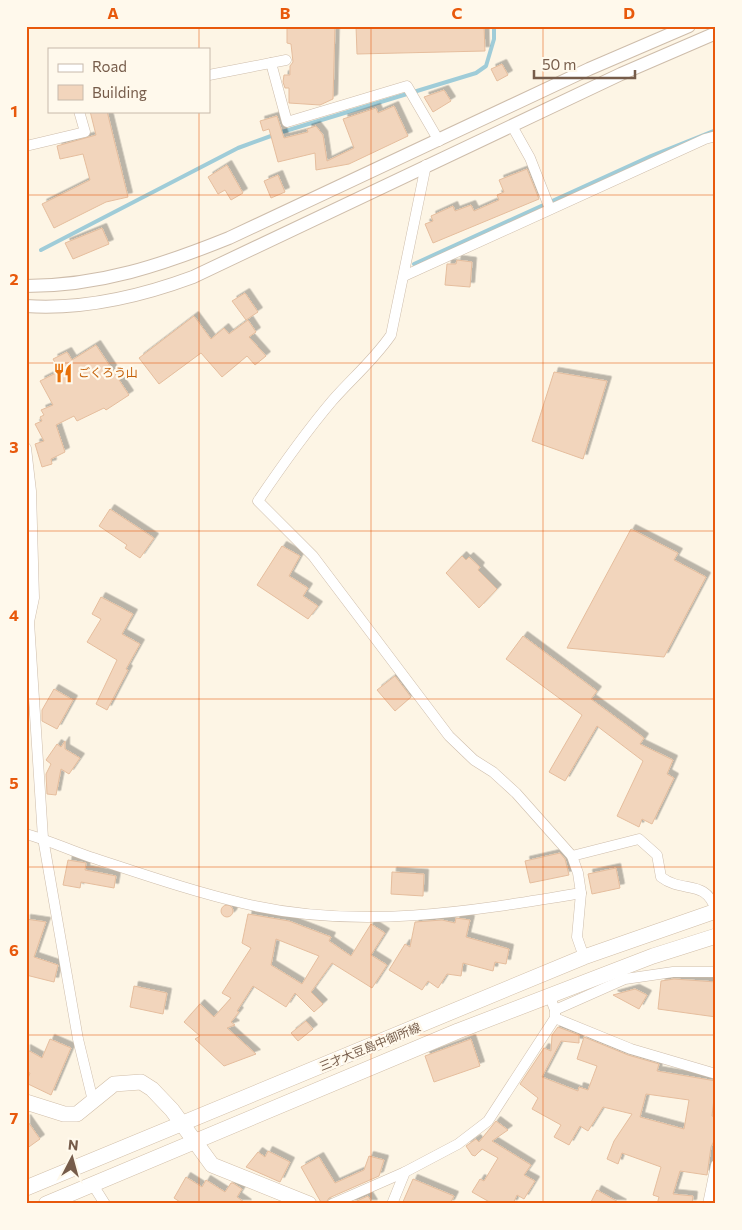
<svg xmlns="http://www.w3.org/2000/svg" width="742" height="1230" viewBox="0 0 742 1230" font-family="Commissioner,'Noto Sans JP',sans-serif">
<defs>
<filter id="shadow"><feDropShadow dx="4.5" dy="-4.5" stdDeviation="0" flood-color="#0004"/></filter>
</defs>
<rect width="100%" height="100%" fill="#fdf5e5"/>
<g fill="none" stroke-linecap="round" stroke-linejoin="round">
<!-- stream -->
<g stroke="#9fccd8" stroke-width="4">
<polyline points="41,250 238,148 282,132 476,73 486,66 494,39 494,26"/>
<polyline points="414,264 651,156 716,130"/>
</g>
</g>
<!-- building -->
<g fill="#f2d5bc" stroke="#e5bd9d" fill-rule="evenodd" filter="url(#shadow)">
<polygon points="287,26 335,26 333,99 320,105 289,103 289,88 285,88 283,82 284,75 290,75 290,66 293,62 291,44 287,43"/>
<polygon points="356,26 484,26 485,51 357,54"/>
<polygon points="502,64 508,75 497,81 491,69"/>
<polygon points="444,90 451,101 433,112 424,97"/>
<polygon points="394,106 408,136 349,164 316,170 315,153 278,162 269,129 263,131 260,121 277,116 284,138 308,132 307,129 316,126 323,135 327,161 354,148 343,119 376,108 378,113"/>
<polygon points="90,111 107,111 128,197 106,202 54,228 42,204 90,180 83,154 60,159 57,146 96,135"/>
<polygon points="227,165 243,193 231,200 225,190 218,194 208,177"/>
<polygon points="527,169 539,199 433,243 425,224 433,221 431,216 453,206 455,211 471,205 474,211 499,200 497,195 504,192 499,180"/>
<polygon points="278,175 285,192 271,198 264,181"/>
<polygon points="102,228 109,244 73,259 65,243"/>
<polygon points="457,260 472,262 470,287 445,285 447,264 456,264"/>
<polygon points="245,293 258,312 246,320 232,301"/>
<polygon points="194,316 211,339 224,328 229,334 248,320 256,332 249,337 266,356 255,365 247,356 222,377 201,353 159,384 139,358"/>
<polygon points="96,345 129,395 106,410 104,408 77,421 74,416 56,425 65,452 51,459 52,464 42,467 35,444 44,441 35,424 42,421 40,417 44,415 41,410 53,405 40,381 60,371 53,359 67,352 72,360"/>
<polygon points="554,372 607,381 583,459 532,441"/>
<polygon points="110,509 154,538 140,558 125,548 127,545 99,526"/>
<polygon points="631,529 678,553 674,560 706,577 664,657 567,648"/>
<polygon points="282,546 300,556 289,576 308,588 303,596 318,606 308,619 257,585"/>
<polygon points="462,556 466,560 469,557 480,567 478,570 497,589 479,608 446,573"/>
<polygon points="101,597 133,614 122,634 140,644 126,669 128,670 107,710 96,704 117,660 87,642 101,619 92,614"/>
<polygon points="523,636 597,691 591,699 644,738 640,744 673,760 667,774 674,778 652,824 642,819 639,827 617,816 643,761 597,726 565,781 549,772 582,715 506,659"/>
<polygon points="395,676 411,697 395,711 377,690"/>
<polygon points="54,689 73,700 57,729 42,721 42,710"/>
<polygon points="65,741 65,749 80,758 69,774 61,769 56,795 47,794 46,774 51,764 46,760 57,744 61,747"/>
<polygon points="560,853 565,859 569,875 530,883 525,861"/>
<polygon points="68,860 86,863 85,870 116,876 114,888 81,882 80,888 63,885"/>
<polygon points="616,868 620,888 592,894 588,874"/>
<polygon points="392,872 424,874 423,896 391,894"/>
<circle cx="227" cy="911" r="6"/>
<path d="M248,914l41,7 42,16 -2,4 22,15 20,-32 14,9 -14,22 16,10 -15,23 -40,-25 -21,29 12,12 -9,8 -19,-19 -9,14 -33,-21 -16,25 2,1 -8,10 4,3 -8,3 29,26 -32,12 -29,-27 5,-3 -16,-14 16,-18 14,13 17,-19 -9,-5 29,-45 -9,-5zM276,939l43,17 -17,28 -31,-19z"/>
<polygon points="456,918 470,920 466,937 509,949 506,964 495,962 493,971 463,963 461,976 447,974 438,988 428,981 422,990 389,970 405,944 410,947 415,922 442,920 455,923"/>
<polygon points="26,919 46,922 34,957 58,965 54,982 26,975"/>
<polygon points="674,979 716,982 716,1017 658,1009 661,981"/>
<polygon points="134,986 167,993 163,1014 130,1007"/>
<polygon points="635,989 647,995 639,1009 613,995"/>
<polygon points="306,1021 313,1029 298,1041 291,1033"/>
<path d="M558,1027l21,8v8l-18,-2 -19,36 36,14 1,-4 9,3 9,-24 -20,-7 7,-22 44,18 31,9 -2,7 59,10 -4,35 4,1v20l-5,10 -4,28 -27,-4 -7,23 20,2 -1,8h-35l2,-7 -6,-2 8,-28 -39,-14 -4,11 -11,-5 7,-18 18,-27 -29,-7 -15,24 -8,-5 -11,19 -15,-8 7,-12 -29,-16 6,-11 -18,-14 24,-36 7,3 1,-16zM646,1094l43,6 -5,29 -44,-12z"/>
<polygon points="50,1039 71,1048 51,1095 26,1083 30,1073 26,1071 26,1049 42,1058"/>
<polygon points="471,1039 480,1066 434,1082 425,1056"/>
<polygon points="26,1119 40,1139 26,1149"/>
<polygon points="496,1121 508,1130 492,1141 531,1165 524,1175 535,1181 524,1199 517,1195 513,1204 493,1204 472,1192 480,1179 484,1181 498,1158 482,1149 475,1156 472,1155 466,1146 476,1139 479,1142"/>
<polygon points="268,1151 290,1162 280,1182 246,1167 258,1152 265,1157"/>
<polygon points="369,1156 384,1160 379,1176 329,1198 325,1204 322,1204 301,1167 319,1157 335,1183 364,1170"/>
<polygon points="186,1177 202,1187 206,1180 225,1192 231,1183 233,1183 242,1189 237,1197 247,1204 183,1204 174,1198"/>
<polygon points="413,1179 454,1196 450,1204 402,1204"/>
<polygon points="597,1190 622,1204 590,1204"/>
<polygon points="368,1196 373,1204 350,1204"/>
</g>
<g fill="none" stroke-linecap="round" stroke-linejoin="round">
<defs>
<g id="minor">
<polyline points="271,63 287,122 407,86 439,141"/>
<polyline points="209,75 286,60"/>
<polyline points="512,126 530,158 550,209"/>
<polyline points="26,146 85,132 79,111"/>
<path d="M426,165l-35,170c-18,26 -39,43 -59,66 -27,32 -51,66 -74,100l55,55 136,180 25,24 19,12 23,21 56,63 6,17 3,20 -4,44 7,20"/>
<polyline points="404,276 705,139 716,136"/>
<polyline points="26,448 31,491 34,598 29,622 43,838 78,1039 93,1101"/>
<path d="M26,834c22,6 43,16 64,23 52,17 104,35 156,47 112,26 223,8 335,-11"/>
<path d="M572,856l67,-17 18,16 4,22c22,17 44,1 55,33"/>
<polyline points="555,1010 625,979 673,972 716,972"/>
<polyline points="555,1018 631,1049 716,1074"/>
<polyline points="93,1185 105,1204"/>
<polyline points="332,1204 405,1172"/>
<polyline points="392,1204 405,1172 458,1144 488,1121 555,1018 555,1010 550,997"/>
<polyline points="708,1204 716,1165"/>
</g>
<g id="tertiary">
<path d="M26,286c74,0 136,-21 203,-48l360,-169 100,-43"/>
<path d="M26,306c58,4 113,-9 167,-29l428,-203 95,-41"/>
</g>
<g id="secondary">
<polyline points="26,1102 64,1114 77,1114 114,1084 141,1082 152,1089 172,1110 212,1165 309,1204"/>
<polyline points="26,1188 584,957 716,911"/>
<polyline points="46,1204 458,1031 653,956 716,936"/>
</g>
</defs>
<!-- minor casing -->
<use href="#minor" stroke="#cebdab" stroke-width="11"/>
<!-- tertiary casing -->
<use href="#tertiary" stroke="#cebdab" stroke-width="14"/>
<!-- secondary casing -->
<use href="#secondary" stroke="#d1bea8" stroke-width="16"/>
<!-- minor -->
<use href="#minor" stroke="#fff" stroke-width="10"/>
<!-- tertiary -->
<use href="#tertiary" stroke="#fff" stroke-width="12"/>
<!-- secondary -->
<use href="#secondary" stroke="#fff" stroke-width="15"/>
</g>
<!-- grid -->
<path fill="none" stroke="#e8590c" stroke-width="1" stroke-opacity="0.55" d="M199,26v23M371,26v1178M543,26v1178M199,111v1093M26,195h690M26,363h690M26,531h690M26,699h690M26,867h690M26,1035h690"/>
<!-- icons -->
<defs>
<symbol id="restaurant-bare" viewBox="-9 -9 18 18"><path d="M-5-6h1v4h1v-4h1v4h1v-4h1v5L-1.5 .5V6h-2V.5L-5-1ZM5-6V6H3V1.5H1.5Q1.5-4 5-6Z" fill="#e8710a" stroke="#fff9ec" stroke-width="2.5" paint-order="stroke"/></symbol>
</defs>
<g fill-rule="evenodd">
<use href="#restaurant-bare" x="49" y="359" width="28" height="28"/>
</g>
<g text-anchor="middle" stroke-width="4.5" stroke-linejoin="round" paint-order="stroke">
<!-- food labels -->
<g font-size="12" fill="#c56008" stroke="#fff9ec" text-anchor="start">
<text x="78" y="377">ごくろう山</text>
</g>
<!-- street labels -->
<g font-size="12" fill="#765c4a" stroke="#fff9ec">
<text transform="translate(370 1047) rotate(-22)" y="4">三才大豆島中御所線</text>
</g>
</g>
<!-- border -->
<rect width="742" height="1230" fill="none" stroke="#fff9ec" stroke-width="55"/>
<!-- legend -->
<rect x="48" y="48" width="162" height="65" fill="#fff9ec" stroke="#c8baab"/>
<rect x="58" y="64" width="25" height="8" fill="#ffffff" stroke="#c8baab"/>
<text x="92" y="72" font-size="15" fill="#765c4a">Road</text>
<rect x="58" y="85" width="25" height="15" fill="#f2d5bc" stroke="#c8baab"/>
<text x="92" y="98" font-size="15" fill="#765c4a">Building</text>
<!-- north arrow -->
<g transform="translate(72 1158) rotate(6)" stroke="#fff9ec" stroke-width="4" paint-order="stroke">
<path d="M0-4L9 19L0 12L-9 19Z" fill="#765c4a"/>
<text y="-8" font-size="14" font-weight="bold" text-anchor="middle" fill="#765c4a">N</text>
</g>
<!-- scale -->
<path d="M534 70v8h101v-8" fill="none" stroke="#765c4a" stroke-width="2.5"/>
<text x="542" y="70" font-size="15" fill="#765c4a" stroke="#fff9ec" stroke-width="4" paint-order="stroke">50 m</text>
<rect x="28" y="28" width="686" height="1174" fill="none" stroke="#e8590c" stroke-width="2"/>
<g font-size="16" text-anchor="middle" font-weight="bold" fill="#e8590c">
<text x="113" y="19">A</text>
<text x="285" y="19">B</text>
<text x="457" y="19">C</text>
<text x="629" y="19">D</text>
<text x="14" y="117">1</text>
<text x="14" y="285">2</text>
<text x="14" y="453">3</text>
<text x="14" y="621">4</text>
<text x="14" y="789">5</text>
<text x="14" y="956">6</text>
<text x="14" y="1124">7</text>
</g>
</svg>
